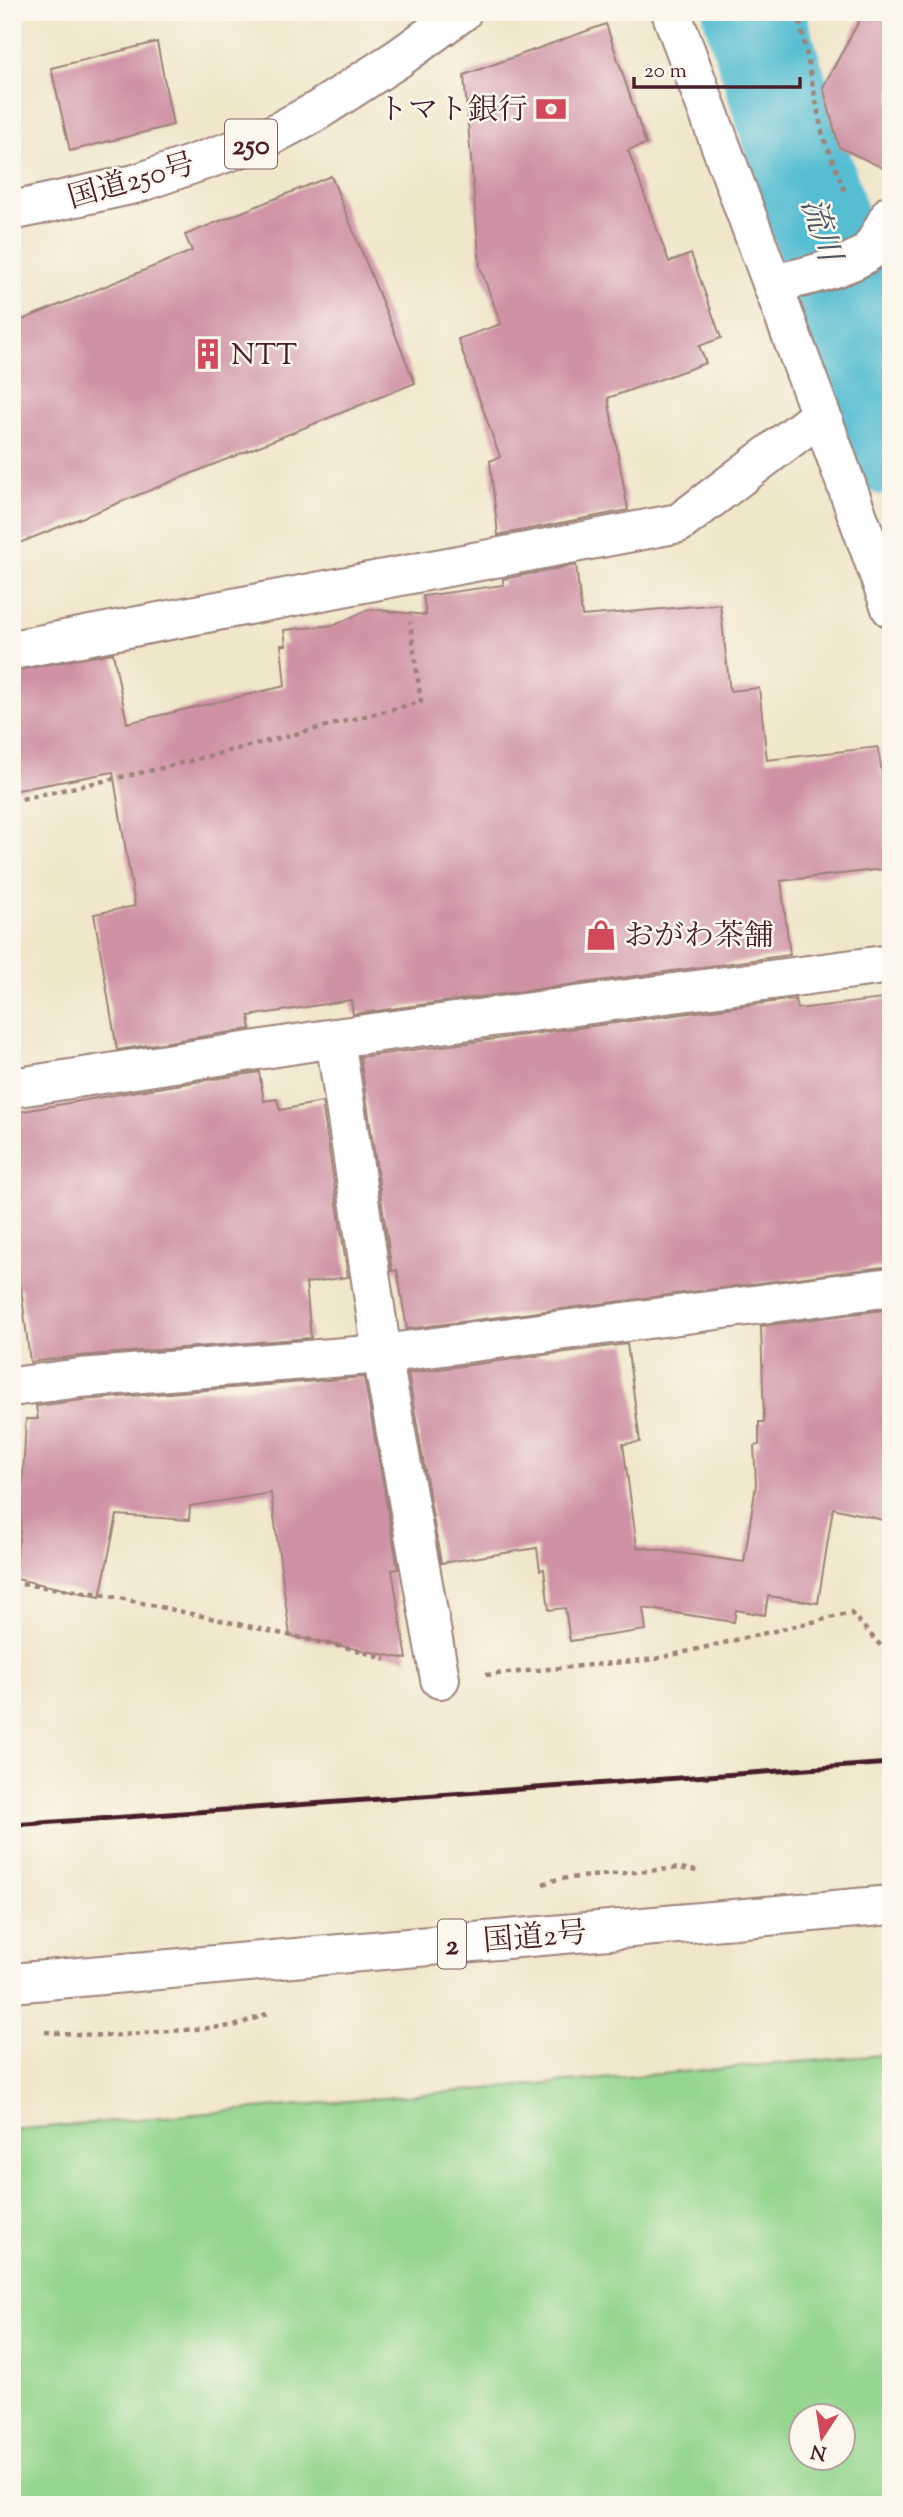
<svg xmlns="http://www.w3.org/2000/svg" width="903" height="2517" viewBox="0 0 903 2517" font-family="'Sorts Mill Goudy','Noto Serif JP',serif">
<rect width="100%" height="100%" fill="#fbf7ec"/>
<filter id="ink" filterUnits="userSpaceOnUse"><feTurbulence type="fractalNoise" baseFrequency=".0143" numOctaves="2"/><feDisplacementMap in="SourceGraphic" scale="14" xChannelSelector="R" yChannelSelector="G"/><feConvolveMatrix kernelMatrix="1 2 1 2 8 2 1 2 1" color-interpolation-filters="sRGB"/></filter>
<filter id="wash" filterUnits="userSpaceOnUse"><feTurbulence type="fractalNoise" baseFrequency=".00686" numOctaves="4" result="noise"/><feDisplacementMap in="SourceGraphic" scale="28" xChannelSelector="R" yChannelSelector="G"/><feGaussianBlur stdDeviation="1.57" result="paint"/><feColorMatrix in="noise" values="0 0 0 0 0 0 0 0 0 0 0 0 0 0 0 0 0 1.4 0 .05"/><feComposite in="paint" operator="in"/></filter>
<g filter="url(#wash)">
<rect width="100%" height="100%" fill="#f0e6ca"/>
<!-- green -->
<path fill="#94d68e" stroke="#6f7a5c" stroke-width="2" fill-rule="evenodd" d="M891,2054v451h-879v-375zM802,2416h42v42h-42z"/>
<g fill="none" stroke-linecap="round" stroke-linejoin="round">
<!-- river -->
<polyline stroke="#56bed2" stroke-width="100" points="753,12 891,446"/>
</g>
<g id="blocks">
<!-- building -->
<g fill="#cf92a5">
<polygon points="864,12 891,12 891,172 839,147 823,87"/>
<polygon points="606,24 646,144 628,150 669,262 691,254 721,338 699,346 706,363 608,398 628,510 498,535 490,461 500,457 458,339 501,324 480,267 464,75"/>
<polygon points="157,42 173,125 70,151 51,68"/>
<polygon points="331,176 415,383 12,546 12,324 192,251 185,235"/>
<polygon points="576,565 582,616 720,604 730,691 759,688 767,760 878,747 882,774 891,773 891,868 781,881 790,955 353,1014 351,1000 249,1016 251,1029 117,1050 94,914 135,906 113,772 12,791 12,671 113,653 127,723 285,686 281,645 286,645 284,630 335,625 369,609 426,615 423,596 503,585 503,579"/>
<polygon points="891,998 891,1266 407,1329 397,1270 392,1271 360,1057 795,999 797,1009"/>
<polygon points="259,1072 264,1101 277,1099 280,1110 322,1102 348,1277 306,1283 311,1338 78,1356 30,1362 21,1288 12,1290 12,1113 125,1093"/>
<polygon points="891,1309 891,1522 833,1508 818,1603 768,1596 765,1615 736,1610 734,1622 643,1608 646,1630 570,1641 565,1608 549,1610 544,1569 540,1570 537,1548 441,1563 408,1373 627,1344 640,1442 623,1444 637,1547 744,1562 756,1485 754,1446 759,1445 759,1422 764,1422 761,1326"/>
<polygon points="364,1377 398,1569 392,1570 407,1659 290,1636 271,1493 190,1506 189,1520 117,1515 100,1597 12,1578 20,1533 26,1419 38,1419 36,1406 82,1400"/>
</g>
</g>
</g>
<g filter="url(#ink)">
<use href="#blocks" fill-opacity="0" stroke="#9d827a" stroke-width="2"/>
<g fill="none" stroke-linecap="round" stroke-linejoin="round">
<defs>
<g id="street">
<path d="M773,284c23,-5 77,-17 95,-32 9,-9 16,-27 23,-38"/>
<polyline points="12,650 679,523 821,415 891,608"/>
<polyline points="335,1038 382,1354 440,1679"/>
<polyline points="12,1088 335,1038 891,964"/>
<polyline points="12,1387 80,1378 382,1354 891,1287"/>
</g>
<polyline id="secondary" points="671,12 821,415"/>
<g id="highway">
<polyline points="12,211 135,184 263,140 317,111 399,58 462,12"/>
<polyline points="12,1983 891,1905"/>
</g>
</defs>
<!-- street casing -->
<use href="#street" stroke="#9d827a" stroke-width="42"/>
<!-- secondary casing -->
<use href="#secondary" stroke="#9d827a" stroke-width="42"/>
<!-- highway casing -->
<use href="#highway" stroke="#9d827a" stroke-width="42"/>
<!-- path -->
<g stroke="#9d827a" stroke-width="4.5" stroke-dasharray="5 5" stroke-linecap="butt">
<polyline points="798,12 823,136 845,192"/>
<polyline points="885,299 891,314"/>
<polyline points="12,801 158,769 421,702 410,622"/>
<polyline points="12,1583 101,1594 361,1651 386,1660"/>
<polyline points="486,1675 655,1659 851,1613 891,1657"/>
<polyline points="543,1884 558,1879 680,1868 697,1871"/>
<polyline points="45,2032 108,2036 234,2026 272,2012"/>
</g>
<!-- street -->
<use href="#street" stroke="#fff" stroke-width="38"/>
<!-- secondary -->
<use href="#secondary" stroke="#fff" stroke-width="38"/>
<!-- highway -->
<use href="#highway" stroke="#fff" stroke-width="38"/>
<!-- rail -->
<polyline stroke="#4a1f2b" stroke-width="5" points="12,1825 891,1763"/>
</g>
</g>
<!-- icons -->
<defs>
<symbol id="bank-bare" viewBox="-9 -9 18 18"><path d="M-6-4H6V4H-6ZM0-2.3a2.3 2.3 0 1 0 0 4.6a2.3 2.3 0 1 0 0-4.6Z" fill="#d1495b" stroke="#fbf7ec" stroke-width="2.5" paint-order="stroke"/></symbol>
<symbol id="building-bare" viewBox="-9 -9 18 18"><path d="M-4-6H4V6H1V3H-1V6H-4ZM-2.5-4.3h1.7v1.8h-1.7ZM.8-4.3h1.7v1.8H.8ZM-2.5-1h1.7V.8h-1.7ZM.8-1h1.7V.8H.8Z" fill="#d1495b" stroke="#fbf7ec" stroke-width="2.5" paint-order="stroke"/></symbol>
<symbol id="shop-bare" viewBox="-9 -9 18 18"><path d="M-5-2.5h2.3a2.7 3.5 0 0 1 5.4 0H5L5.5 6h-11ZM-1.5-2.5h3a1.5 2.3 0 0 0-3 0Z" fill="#d1495b" stroke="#fbf7ec" stroke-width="2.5" paint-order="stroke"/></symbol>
</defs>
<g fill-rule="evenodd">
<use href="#bank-bare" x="529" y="87" width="44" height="44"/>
<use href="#building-bare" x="186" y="332" width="44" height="44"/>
<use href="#shop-bare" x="579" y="913" width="44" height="44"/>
</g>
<g text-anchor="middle" stroke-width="5" stroke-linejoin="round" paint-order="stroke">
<!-- shield labels -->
<g fill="#fbf7ec" stroke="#7f6065" stroke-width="2">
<rect x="225" y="119.5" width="52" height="49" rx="5"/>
<rect x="438" y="1919.5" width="28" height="49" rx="5"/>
</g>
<g font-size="28" font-weight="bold" fill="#4a1f2b">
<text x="251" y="154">250</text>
<text x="452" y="1954">2</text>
</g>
<!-- poi labels -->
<g font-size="30" fill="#4a1f2b" stroke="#fbf7ec" text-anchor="start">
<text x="528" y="119" text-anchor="end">トマト銀行</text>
<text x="231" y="364">NTT</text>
<text x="624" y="945">おがわ茶舗</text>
</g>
<!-- street labels -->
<g font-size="30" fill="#4a1f2b" stroke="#fbf7ec">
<text transform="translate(131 180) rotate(-16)" y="10">国道250号</text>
<text transform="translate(535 1936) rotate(-5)" y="10">国道2号</text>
</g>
<!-- water labels -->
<g font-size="32" font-style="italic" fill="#4e5765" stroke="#fbf7ec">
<text transform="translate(822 229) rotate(72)" y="11">流川</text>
</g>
</g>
<!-- margin -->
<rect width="903" height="2517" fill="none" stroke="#fbf7ec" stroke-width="42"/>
<!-- north arrow -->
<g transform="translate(822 2437) rotate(192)"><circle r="33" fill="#fbf7ec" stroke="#b4a19f" stroke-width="2"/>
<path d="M0-5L12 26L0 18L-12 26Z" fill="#d1495b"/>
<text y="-10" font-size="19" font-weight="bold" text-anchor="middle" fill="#4a1f2b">N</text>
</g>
<!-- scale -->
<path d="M634 77v10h166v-10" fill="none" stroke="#4a1f2b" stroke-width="3.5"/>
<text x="644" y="77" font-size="21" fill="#4a1f2b" stroke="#fbf7ec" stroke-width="5" paint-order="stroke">20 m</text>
</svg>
